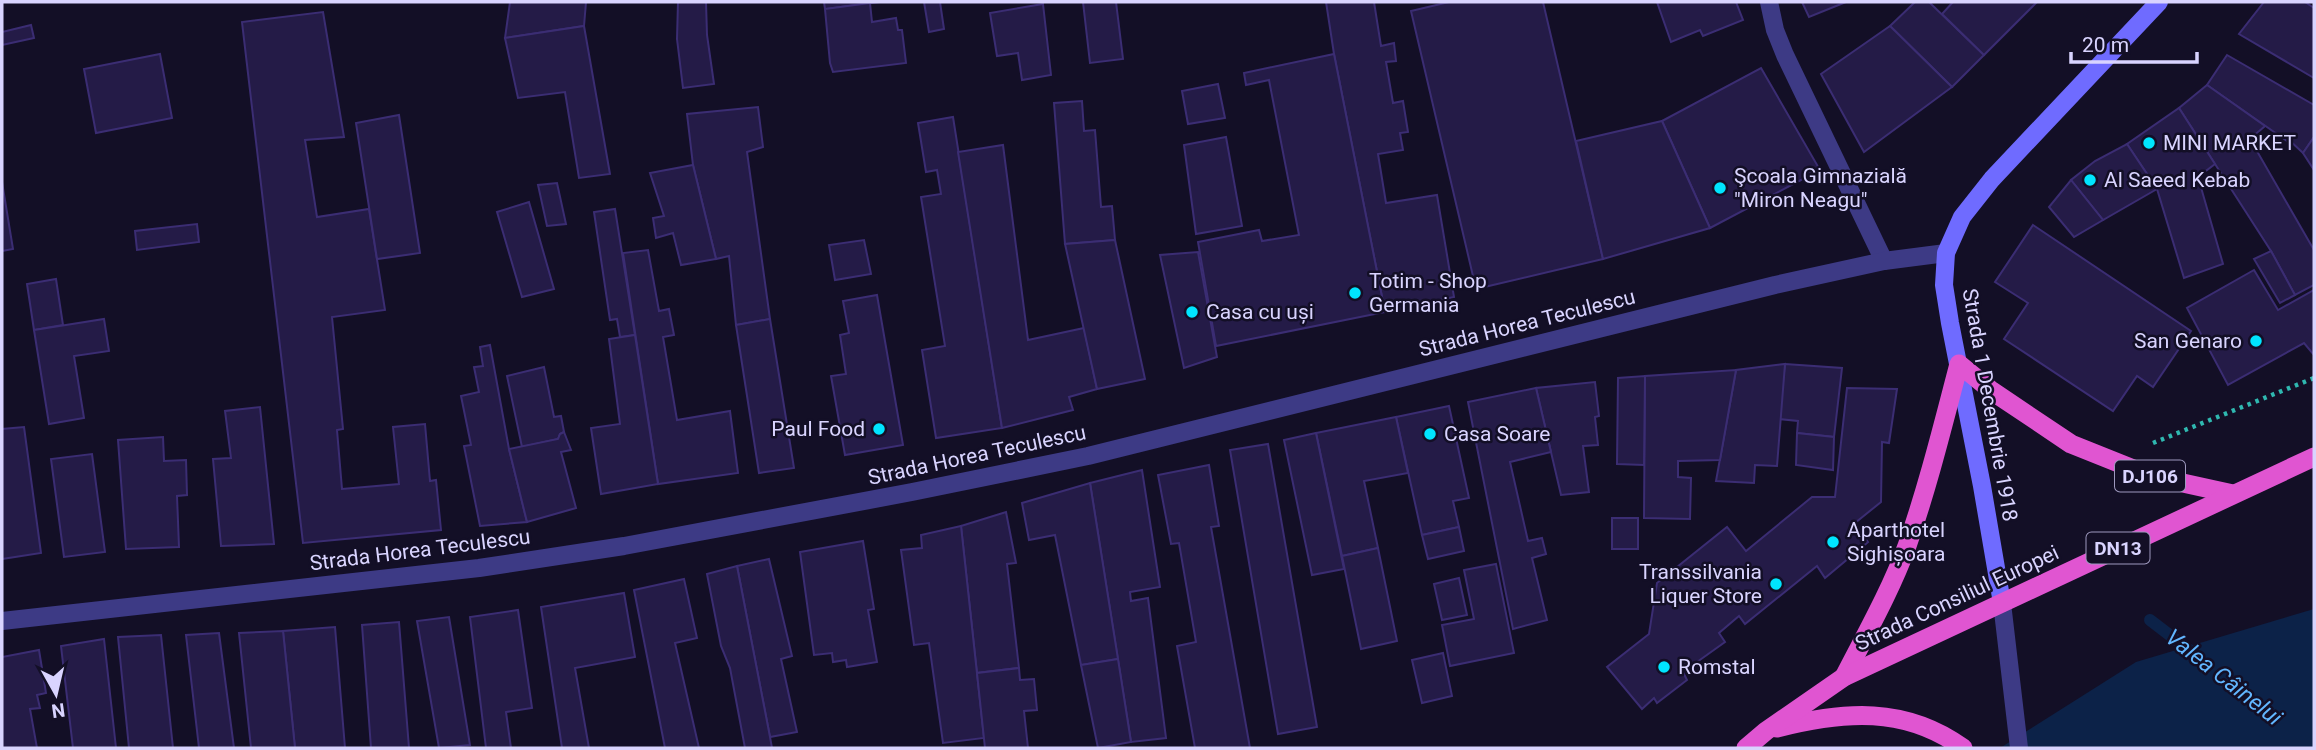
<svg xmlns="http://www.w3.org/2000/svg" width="2316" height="750" viewBox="0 0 2316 750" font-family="Roboto,sans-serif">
<rect width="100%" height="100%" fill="#130f26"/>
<!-- water -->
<polygon fill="#0c2248" points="2314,609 2314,748 2000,748 2136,662"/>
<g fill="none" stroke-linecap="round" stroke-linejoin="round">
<!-- stream -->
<polyline stroke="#0c2248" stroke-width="12" points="2150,620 2197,656"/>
</g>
<!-- building -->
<g fill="#241b47" stroke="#3b2d73" stroke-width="2">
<polygon points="510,2 586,2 584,26 505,38"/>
<polygon points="678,2 706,2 707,35 714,84 683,88 677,39"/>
<polygon points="824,2 880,2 825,9"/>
<polygon points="924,2 940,2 944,29 929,32"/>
<polygon points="1083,2 1116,2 1123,59 1090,63"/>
<polygon points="1326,2 1374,2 1381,46 1394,43 1396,61 1386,62 1393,103 1403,101 1408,132 1400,133 1403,150 1378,154 1386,203 1437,195 1454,297 1385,312 1334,54"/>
<polygon points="1449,2 1543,2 1603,259 1476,289 1411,11"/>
<polygon points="1657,2 1736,2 1743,20 1703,36 1700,30 1671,42"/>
<polygon points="1802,2 1846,2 1809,17"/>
<polygon points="1915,2 1929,2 1984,55 1952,87 1890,26"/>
<polygon points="1953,2 2037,2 1984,55 1942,14"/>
<polygon points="2264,2 2305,2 2314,8 2314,78 2239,34"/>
<polygon points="870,3 872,22 896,18 898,30 902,30 906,63 833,72 830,63 825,9"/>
<polygon points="1043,4 1051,75 1022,80 1018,53 997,56 990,13"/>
<polygon points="323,12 344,137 305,140 317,217 369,209 385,310 332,317 343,429 337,430 342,489 399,484 393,427 425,424 430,481 436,480 441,530 303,543 242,22"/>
<polygon points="31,25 34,38 2,45 2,32"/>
<polygon points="584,26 610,174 579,178 565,92 518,98 505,38"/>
<polygon points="1890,26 1952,87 1864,152 1821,74"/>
<polygon points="160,54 172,118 96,133 84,69"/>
<polygon points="1334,54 1385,312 1216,346 1198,242 1259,230 1262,241 1299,235 1269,80 1246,85 1244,73"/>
<polygon points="2227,55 2314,105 2314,137 2303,153 2288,139 2287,141 2207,85"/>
<polygon points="1761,68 1820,170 1710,228 1662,121"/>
<polygon points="1218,84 1225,118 1188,124 1182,91"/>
<polygon points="2207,85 2265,126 2250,139 2314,250 2314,285 2295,295 2271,251 2179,108"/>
<polygon points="1082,101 1084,131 1095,130 1101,207 1112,206 1115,240 1065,244 1054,103"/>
<polygon points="758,107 763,147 747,152 770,319 736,325 729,256 716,259 693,165 687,114"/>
<polygon points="2179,108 2215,164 2198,177 2223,264 2184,278 2157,189 2127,144"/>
<polygon points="399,115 420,253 377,259 356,123"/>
<polygon points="953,117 1002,428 936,438 922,350 945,346 921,197 941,194 937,170 926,172 918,123"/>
<polygon points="1662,121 1710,228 1603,259 1576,141"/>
<polygon points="1226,137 1242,226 1196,234 1184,145"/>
<polygon points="2314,137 2314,170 2303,153"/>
<polygon points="2127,144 2157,189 2103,220 2071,180 2095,161"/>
<polygon points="1003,145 1028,340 1084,328 1097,389 1069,397 1073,410 1002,428 958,152"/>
<polygon points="693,165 716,259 681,265 673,233 656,238 653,218 664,216 650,173"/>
<polygon points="2071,180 2103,220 2074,237 2049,207"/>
<polygon points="2,182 13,249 2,251"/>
<polygon points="557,183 566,224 547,226 538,185"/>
<polygon points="529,202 554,289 522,297 497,212"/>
<polygon points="615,209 635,335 620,337 617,319 610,320 594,212"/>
<polygon points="197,224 199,242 137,250 135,231"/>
<polygon points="2033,225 2191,331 2153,387 2137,376 2113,411 2004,339 2028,303 1995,282"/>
<polygon points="864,240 871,274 835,280 829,245"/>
<polygon points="1115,240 1145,379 1097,389 1065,244"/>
<polygon points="648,250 659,311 669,309 674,335 663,337 677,420 730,411 738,473 658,484 623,253"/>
<polygon points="2271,251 2295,295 2280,303 2254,259"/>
<polygon points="1198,252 1217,357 1184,368 1160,255"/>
<polygon points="2254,270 2278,310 2314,290 2314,355 2304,343 2228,385 2187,308"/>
<polygon points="56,279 63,325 34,330 27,284"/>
<polygon points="877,295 903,445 845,455 831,376 846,374 840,335 849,333 843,301"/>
<polygon points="104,319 109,351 74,356 84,418 49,424 34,330"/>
<polygon points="770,319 794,468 759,473 736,325"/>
<polygon points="635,335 658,484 601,494 591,428 620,424 609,339"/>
<polygon points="490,345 509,449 527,522 480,526 464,446 471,445 461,396 479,392 474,367 483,366 480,347"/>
<polygon points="1785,364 1842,368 1834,437 1797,433 1798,421 1779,419"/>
<polygon points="1785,364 1777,466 1755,465 1754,483 1716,481 1736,370"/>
<polygon points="544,367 554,417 561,416 564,432 560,434 558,439 522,447 507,376"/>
<polygon points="1736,370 1720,460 1678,461 1678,477 1691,478 1690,519 1644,518 1645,376"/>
<polygon points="1645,376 1644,465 1617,464 1618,378"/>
<polygon points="1595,382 1599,416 1595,417 1598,445 1583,446 1589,492 1561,495 1536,388"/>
<polygon points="1536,388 1551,452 1510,462 1528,541 1542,538 1546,554 1532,558 1547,620 1513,629 1468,402"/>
<polygon points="1847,388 1897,389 1889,443 1882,442 1881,502 1855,523 1868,542 1825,578 1817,566 1745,624 1739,616 1719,633 1725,642 1683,672 1687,680 1657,703 1654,698 1642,709 1607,667 1649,634 1657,583 1727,527 1746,551 1812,497 1835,497"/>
<polygon points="1449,406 1469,498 1453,501 1459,527 1422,535 1396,417"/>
<polygon points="260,407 274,544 221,546 213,459 231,458 225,411"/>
<polygon points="1396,417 1408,473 1364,481 1378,548 1342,556 1316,433"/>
<polygon points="24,427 41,553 2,559 2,429"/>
<polygon points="564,432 571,450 561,452 576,508 527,522 509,449 558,439 560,434"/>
<polygon points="1316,433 1344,569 1312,575 1284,440"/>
<polygon points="1797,433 1834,437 1833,470 1796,465"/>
<polygon points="163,437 164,461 186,460 187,495 177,496 179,547 126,549 118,440"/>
<polygon points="1268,444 1317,727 1278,734 1230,450"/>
<polygon points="92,454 105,552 64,557 51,459"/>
<polygon points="1209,465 1219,526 1211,527 1250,748 1195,748 1177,646 1196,642 1179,543 1171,544 1158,475"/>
<polygon points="1142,470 1160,587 1130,592 1131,601 1148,598 1166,738 1131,742 1090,483"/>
<polygon points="1090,483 1118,659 1081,665 1055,535 1029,540 1022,503"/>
<polygon points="1006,512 1016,563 1007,564 1019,668 977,673 961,526"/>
<rect x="1612" y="518" width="26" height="31"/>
<polygon points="961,526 984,738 943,743 929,643 914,645 901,550 922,548 921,535"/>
<polygon points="1459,527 1464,551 1428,559 1422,535"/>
<polygon points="863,541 874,609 868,610 877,662 847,667 846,660 833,662 832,653 814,655 800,552"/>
<polygon points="1378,548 1397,641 1361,649 1342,556"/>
<polygon points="769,559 792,656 781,659 797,732 770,737 737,566"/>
<polygon points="1496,564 1514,653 1450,666 1442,625 1474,619 1464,570"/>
<polygon points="737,566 770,737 772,748 745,748 730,668 721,646 707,574"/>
<polygon points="1459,578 1467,615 1442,620 1434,584"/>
<polygon points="684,579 697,638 675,643 699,748 665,748 634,590"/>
<polygon points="624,593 635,657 575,668 589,748 562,748 541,607"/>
<polygon points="518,610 532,708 506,712 511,748 486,748 470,617"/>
<polygon points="449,617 470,745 439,748 417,621"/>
<polygon points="399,622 409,748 371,748 362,625"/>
<polygon points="335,627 345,748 295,748 283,631"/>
<polygon points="283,631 295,748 251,748 239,633"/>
<polygon points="219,633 234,748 199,748 186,635"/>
<polygon points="161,635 173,748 129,748 118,637"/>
<polygon points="104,639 116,748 73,748 61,646"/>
<polygon points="39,650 46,693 37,695 40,708 30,709 37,748 2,748 2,657"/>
<polygon points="1443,653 1452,696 1422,703 1412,660"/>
<polygon points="1118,659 1131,742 1098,748 1081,665"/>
<polygon points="1019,668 1020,680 1034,679 1037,710 1024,711 1028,748 985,748 977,673"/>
</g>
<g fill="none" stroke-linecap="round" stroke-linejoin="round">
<!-- path -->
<polyline stroke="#2fb8b0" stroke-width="4.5" stroke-dasharray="3.5 5" stroke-linecap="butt" points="2153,443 2314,378"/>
<!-- minor -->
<polyline stroke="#3d3a85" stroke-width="18" points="1769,2 1775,30 1785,55 1884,261"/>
<!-- tertiary -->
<g stroke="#3d3a85" stroke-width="18">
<polyline points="2002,603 2019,748"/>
<polyline points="2,621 479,568 624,546 912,492 1088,456 1775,285 1884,261 1946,253"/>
</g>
<!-- secondary -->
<polyline stroke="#6f6bff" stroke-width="18" points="2002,603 1982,486 1950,323 1944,285 1946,253 1962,217 1992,179 2159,2"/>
<!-- trunk -->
<g stroke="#e055d1" stroke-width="19">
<path d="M1844,677c22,-43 46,-85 63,-131 21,-60 36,-121 52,-182l33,27 79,53 80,32 82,18"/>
<path d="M1777,728c67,-17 128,-22 186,20"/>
<polyline points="1746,748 1766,731 1844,677 2314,457"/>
</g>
</g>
<!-- markers -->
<g fill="#00e5ff" stroke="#130f26" stroke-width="2.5">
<circle cx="2149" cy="143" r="7"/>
<circle cx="2090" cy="180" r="7"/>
<circle cx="1720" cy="188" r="7"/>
<circle cx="1355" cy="293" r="7"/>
<circle cx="1192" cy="312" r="7"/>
<circle cx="2256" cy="341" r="7"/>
<circle cx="879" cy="429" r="7"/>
<circle cx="1430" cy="434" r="7"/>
<circle cx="1833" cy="542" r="7"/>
<circle cx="1776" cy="584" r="7"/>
<circle cx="1664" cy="667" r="7"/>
</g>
<g text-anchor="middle" stroke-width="5" stroke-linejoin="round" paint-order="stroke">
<!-- shield labels -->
<g fill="#130f26" stroke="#9e99be" stroke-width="2">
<rect x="2115" y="460.5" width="70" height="31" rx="5"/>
<rect x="2086.5" y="532.5" width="63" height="31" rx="5"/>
</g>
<g font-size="19" font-weight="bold" fill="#d9d4ff">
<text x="2150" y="483">DJ106</text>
<text x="2118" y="555">DN13</text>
</g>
<!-- poi labels -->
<g font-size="21" fill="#d9d4ff" stroke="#130f26" text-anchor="start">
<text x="2163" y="150">MINI MARKET</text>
<text x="1734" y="183">Şcoala Gimnazială<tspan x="1734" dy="24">"Miron Neagu"</tspan></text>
<text x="2104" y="187">Al Saeed Kebab</text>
<text x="1369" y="288">Totim - Shop<tspan x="1369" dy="24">Germania</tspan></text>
<text x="1206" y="319">Casa cu uși</text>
<text x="2242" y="348" text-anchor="end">San Genaro</text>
<text x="865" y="436" text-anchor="end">Paul Food</text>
<text x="1444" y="441">Casa Soare</text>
<text x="1847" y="537">Aparthotel<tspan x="1847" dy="24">Sighișoara</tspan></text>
<text x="1762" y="579" text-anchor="end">Transsilvania<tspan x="1762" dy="24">Liquer Store</tspan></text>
<text x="1678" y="674">Romstal</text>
</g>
<!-- street labels -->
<g font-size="21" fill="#d9d4ff" stroke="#130f26">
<text transform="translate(1527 323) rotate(-14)" y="7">Strada Horea Teculescu</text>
<text transform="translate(1990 405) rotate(80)" y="7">Strada 1 Decembrie 1918</text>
<text transform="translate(977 455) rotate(-12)" y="7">Strada Horea Teculescu</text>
<text transform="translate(420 550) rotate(-7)" y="7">Strada Horea Teculescu</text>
<text transform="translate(1957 598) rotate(-25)" y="7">Strada Consiliul Europei</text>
</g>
<!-- water labels -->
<g font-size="23" font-style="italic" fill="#62b6ff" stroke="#130f26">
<text transform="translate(2224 677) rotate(38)" y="8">Valea Câinelui</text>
</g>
</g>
<!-- border -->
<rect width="2316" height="750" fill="none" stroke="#d9d4ff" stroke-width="7"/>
<!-- north arrow -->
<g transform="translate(56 694) rotate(172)" stroke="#130f26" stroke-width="5" paint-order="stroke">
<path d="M0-5L12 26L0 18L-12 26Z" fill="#d9d4ff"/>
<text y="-10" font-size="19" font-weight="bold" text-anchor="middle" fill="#d9d4ff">N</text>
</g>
<!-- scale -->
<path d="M2071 52v10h126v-10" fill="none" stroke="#d9d4ff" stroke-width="3.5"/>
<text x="2082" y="52" font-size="21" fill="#d9d4ff" stroke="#130f26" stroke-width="5" paint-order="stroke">20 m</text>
</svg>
